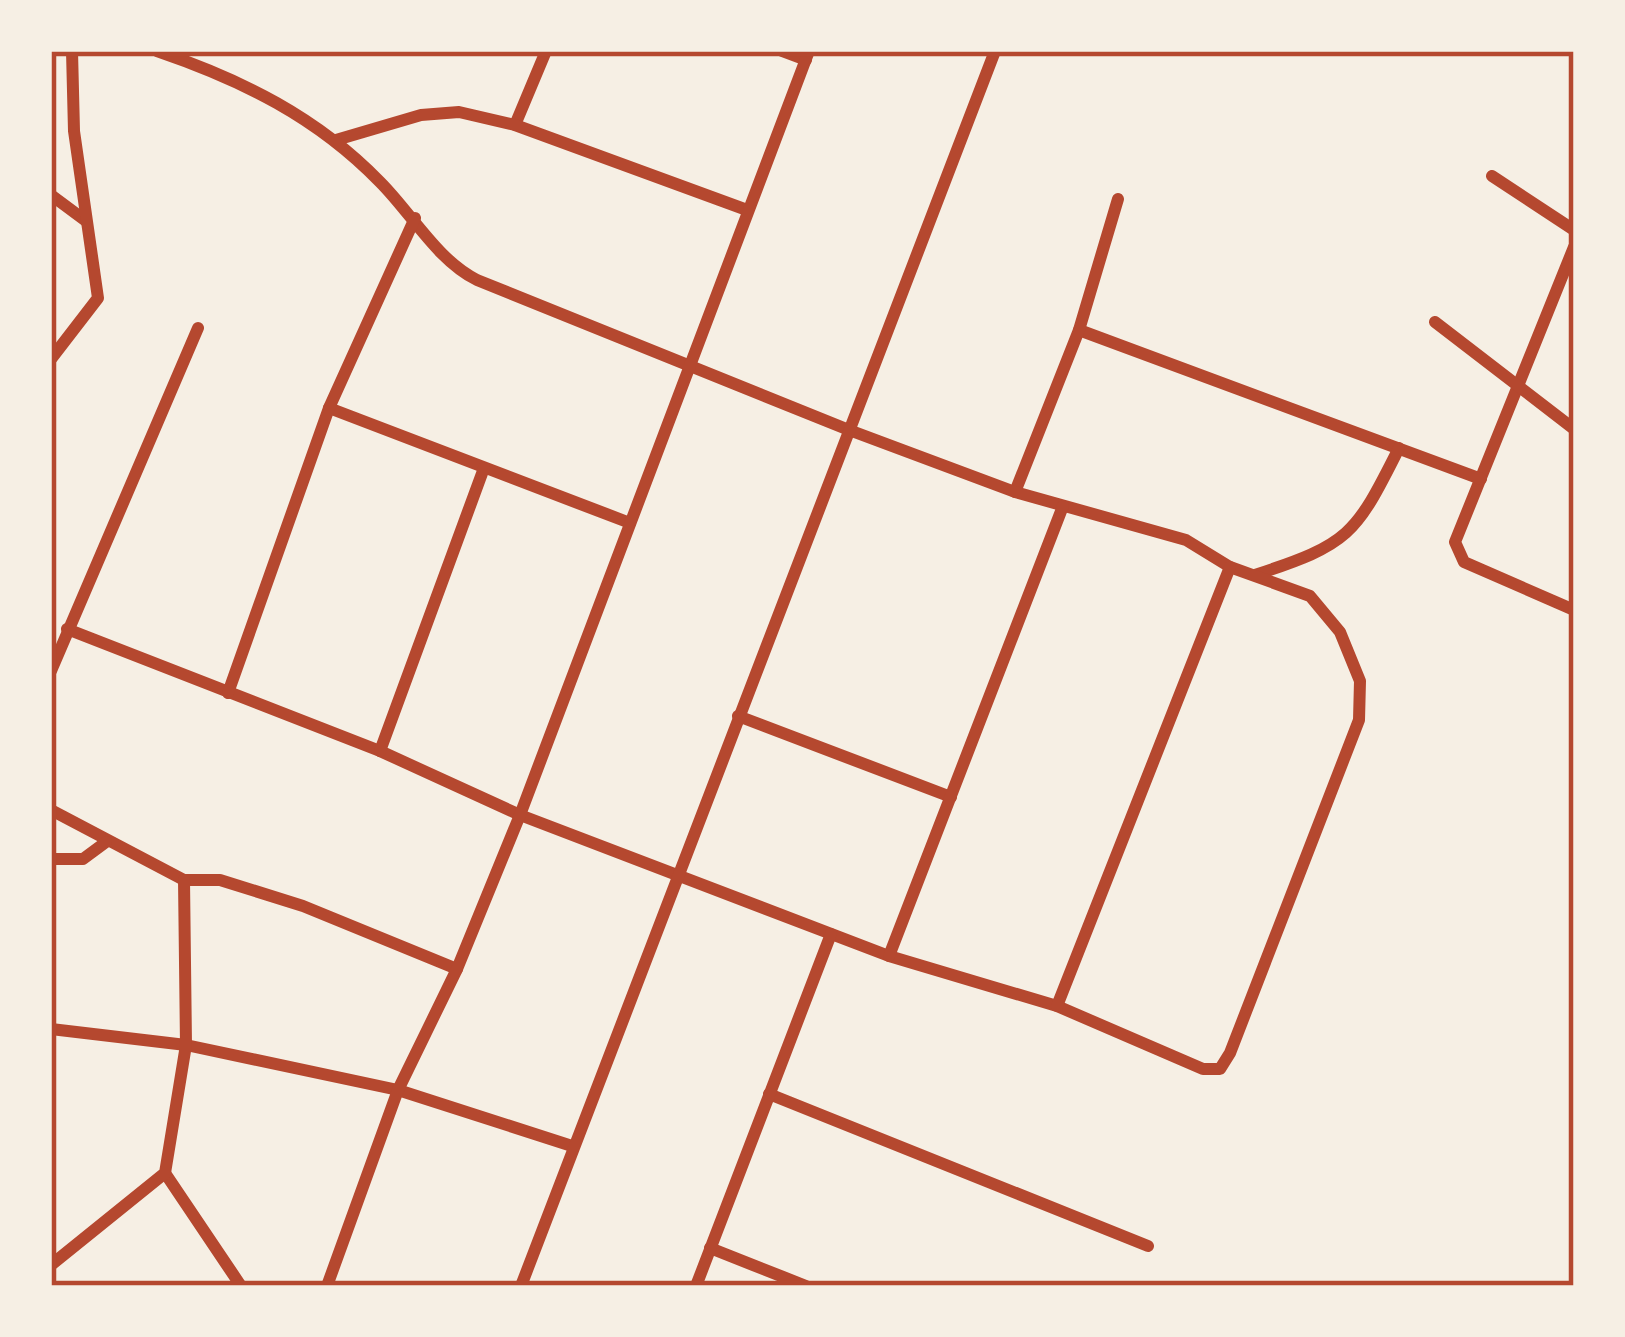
<svg xmlns="http://www.w3.org/2000/svg" width="1625" height="1337" viewBox="0 0 1625 1337" font-family="'Roboto Condensed',sans-serif">
<rect width="100%" height="100%" fill="#f6efe4"/>
<g fill="none" stroke-linecap="round" stroke-linejoin="round">
<!-- minor -->
<g stroke="#b5482f" stroke-width="12">
<polyline points="782,51 806,60"/>
<polyline points="515,125 546,51"/>
<polyline points="336,140 421,115 459,112 515,125 747,210"/>
<polyline points="1492,176 1574,230"/>
<polyline points="51,195 86,221"/>
<polyline points="1574,247 1455,542 1464,562 1574,610"/>
<polyline points="1435,322 1574,429"/>
<polyline points="1079,330 1481,479"/>
<polyline points="51,359 98,298 74,131 72,51"/>
<polyline points="329,408 630,523"/>
<polyline points="1015,492 1079,330 1118,199"/>
<path d="M1255,575c94,-31 100,-39 144,-127"/>
<path d="M67,629l313,122 140,64 369,141 168,50 146,63h17l10,-16 129,-333 1,-39 -20,-49 -30,-36 -80,-29 -44,-27 -171,-48 -166,-62 -372,-150c-40,-20 -65,-66 -97,-98 -63,-65 -138,-102 -223,-131"/>
<polyline points="51,671 198,328"/>
<polyline points="228,693 329,408 415,218"/>
<polyline points="738,716 951,797"/>
<polyline points="380,751 484,468"/>
<polyline points="51,810 184,880 220,880 303,906 457,969"/>
<polyline points="51,859 83,859 106,842"/>
<polyline points="889,956 1063,506"/>
<polyline points="1057,1006 1230,567"/>
<polyline points="51,1029 186,1045 398,1090 572,1146"/>
<polyline points="769,1094 1148,1246"/>
<polyline points="165,1173 241,1286"/>
<polyline points="710,1248 806,1286"/>
<polyline points="51,1265 165,1173 186,1045 184,880"/>
<polyline points="327,1286 398,1090 457,969 520,815 809,51"/>
<polyline points="521,1286 995,51"/>
<polyline points="696,1286 831,934"/>
</g>
</g>
<!-- border -->
<rect width="1625" height="1337" fill="none" stroke="#f6efe4" stroke-width="108"/>
<rect x="54" y="54" width="1517" height="1229" fill="none" stroke="#b5482f" stroke-width="4.5"/>
</svg>
